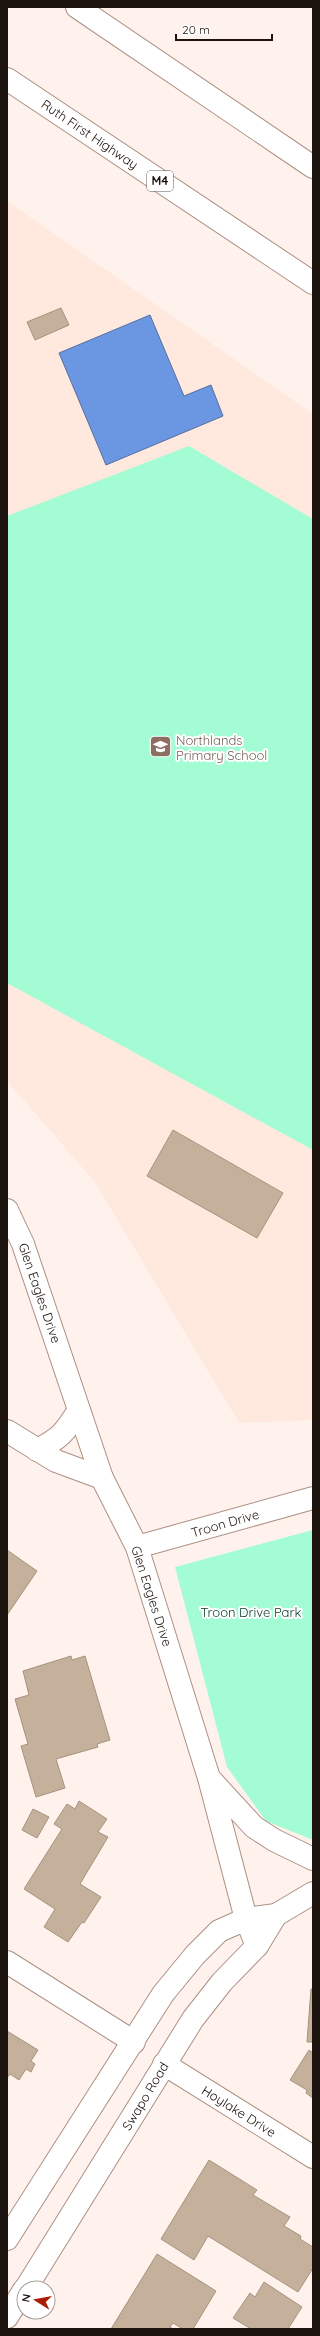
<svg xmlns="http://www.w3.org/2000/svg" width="320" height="2336" viewBox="0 0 320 2336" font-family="Quicksand,sans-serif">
<rect width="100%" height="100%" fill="#fff2ed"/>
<!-- built -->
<polygon fill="#ffe8dd" points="7,201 313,414 313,1420 239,1423 94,1181 7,1081"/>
<!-- green -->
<g fill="#a3fcd3">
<polygon points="189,446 313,519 313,1150 7,983 7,516"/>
<polygon points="313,1530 313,1840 266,1821 227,1767 175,1567"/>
</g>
<!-- water -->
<polygon fill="#6b97e2" stroke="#546fa2" points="150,315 184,396 211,385 223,416 106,465 59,353"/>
<!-- building -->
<g fill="#c5b19b" stroke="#a6927d">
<polygon points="61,308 69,325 35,340 27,322"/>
<polygon points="173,1130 283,1193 257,1238 147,1176"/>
<polygon points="7,1550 37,1571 7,1615"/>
<polygon points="71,1656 72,1660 85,1656 110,1740 97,1744 98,1747 56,1759 65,1788 36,1797 21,1746 28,1744 15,1699 29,1695 23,1671"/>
<polygon points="79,1801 107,1819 98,1832 108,1837 80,1884 101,1897 84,1923 82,1922 68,1942 44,1927 55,1909 24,1889 62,1829 54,1824 67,1804 75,1809"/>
<polygon points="33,1809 49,1817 37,1838 22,1830"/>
<polygon points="311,1989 313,1989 313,2042 307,2042"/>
<polygon points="7,2031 38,2050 31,2061 35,2064 31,2072 26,2069 19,2080 10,2074 7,2078"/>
<polygon points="309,2050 313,2053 313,2098 306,2093 307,2090 290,2080"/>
<polygon points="209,2160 257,2190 253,2195 290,2217 284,2226 301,2236 300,2239 313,2247 313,2268 298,2292 208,2236 194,2260 161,2239"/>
<polygon points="157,2254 216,2291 193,2329 183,2329 173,2323 170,2327 173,2329 111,2329"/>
<polygon points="264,2282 302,2307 288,2329 251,2329 233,2318 250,2293 255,2297"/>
</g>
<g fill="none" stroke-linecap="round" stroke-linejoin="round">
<defs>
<g id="street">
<polyline points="7,1210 23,1244 102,1478 137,1547 209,1778 246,1919 257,1946"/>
<polyline points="7,1431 56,1461 102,1478"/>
<path d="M37,1450c24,-12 28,-18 42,-40"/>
<polyline points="137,1547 313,1498"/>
<polyline points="7,1962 134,2042"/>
<polyline points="164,2064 313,2157"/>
</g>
<g id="secondary">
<polyline points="209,1778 254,1827 274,1840 313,1859"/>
<polyline points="7,2239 163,1994 195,1955 219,1931 246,1919 276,1915 313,1893"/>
<polyline points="26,2288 193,2019 222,1982 257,1946 276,1915"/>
<polyline points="7,2317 24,2290"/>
</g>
<g id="highway">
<polyline points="77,7 313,167"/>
<polyline points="7,79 313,283"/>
</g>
</defs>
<!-- street casing -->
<use href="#street" stroke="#ac9083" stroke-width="24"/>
<!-- secondary casing -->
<use href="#secondary" stroke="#ac9083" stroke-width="24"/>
<!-- highway casing -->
<use href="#highway" stroke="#ac9083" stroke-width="24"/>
<!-- street -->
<use href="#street" stroke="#fff" stroke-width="22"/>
<!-- secondary -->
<use href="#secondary" stroke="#fff" stroke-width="22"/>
<!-- highway -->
<use href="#highway" stroke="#fff" stroke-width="22"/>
</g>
<!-- icons -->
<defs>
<symbol id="school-square" viewBox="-11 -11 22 22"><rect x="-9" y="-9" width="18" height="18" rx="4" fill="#8d6e63" stroke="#fff"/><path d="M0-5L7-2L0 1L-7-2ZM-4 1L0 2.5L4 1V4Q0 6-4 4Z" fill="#fff"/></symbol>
</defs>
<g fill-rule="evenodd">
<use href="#school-square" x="148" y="734" width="25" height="25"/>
</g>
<g text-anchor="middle" stroke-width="4" stroke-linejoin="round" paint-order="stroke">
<!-- shield labels -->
<rect fill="#fff" stroke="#615a56" stroke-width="1" x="147" y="171" width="26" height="20" rx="3"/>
<g font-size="12" font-weight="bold" fill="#1d130e">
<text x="160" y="185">M4</text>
</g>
<!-- street labels -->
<g font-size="13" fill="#1d130e" stroke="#fff">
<text transform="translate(90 134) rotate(34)" y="5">Ruth First Highway</text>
<text transform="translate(40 1293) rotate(71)" y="5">Glen Eagles Drive</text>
<text transform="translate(225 1523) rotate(-16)" y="5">Troon Drive</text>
<text transform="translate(152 1596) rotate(72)" y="5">Glen Eagles Drive</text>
<text transform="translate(145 2096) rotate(-59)" y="5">Swapo Road</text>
<text transform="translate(239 2111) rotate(32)" y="5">Hoylake Drive</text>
</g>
<!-- education labels -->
<g font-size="13" fill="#785e54" stroke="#fff" text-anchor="start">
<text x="176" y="745">Northlands<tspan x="176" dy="15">Primary School</tspan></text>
</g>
<!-- park labels -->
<g font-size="13" fill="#043725" stroke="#fff">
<text x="251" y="1617">Troon Drive Park</text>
</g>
</g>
<!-- border -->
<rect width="320" height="2336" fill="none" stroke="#1d130e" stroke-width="16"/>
<!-- north arrow -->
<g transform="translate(36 2300) rotate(281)"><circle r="19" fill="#ffffff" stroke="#a5a19f"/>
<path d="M0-3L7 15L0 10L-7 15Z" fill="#aa1b01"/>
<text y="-6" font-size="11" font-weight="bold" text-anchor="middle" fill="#1d130e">N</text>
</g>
<!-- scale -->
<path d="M176 34v6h96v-6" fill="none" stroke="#1d130e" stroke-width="2"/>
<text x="182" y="34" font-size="12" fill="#1d130e" stroke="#ffffff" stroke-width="3" paint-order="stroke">20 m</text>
</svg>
